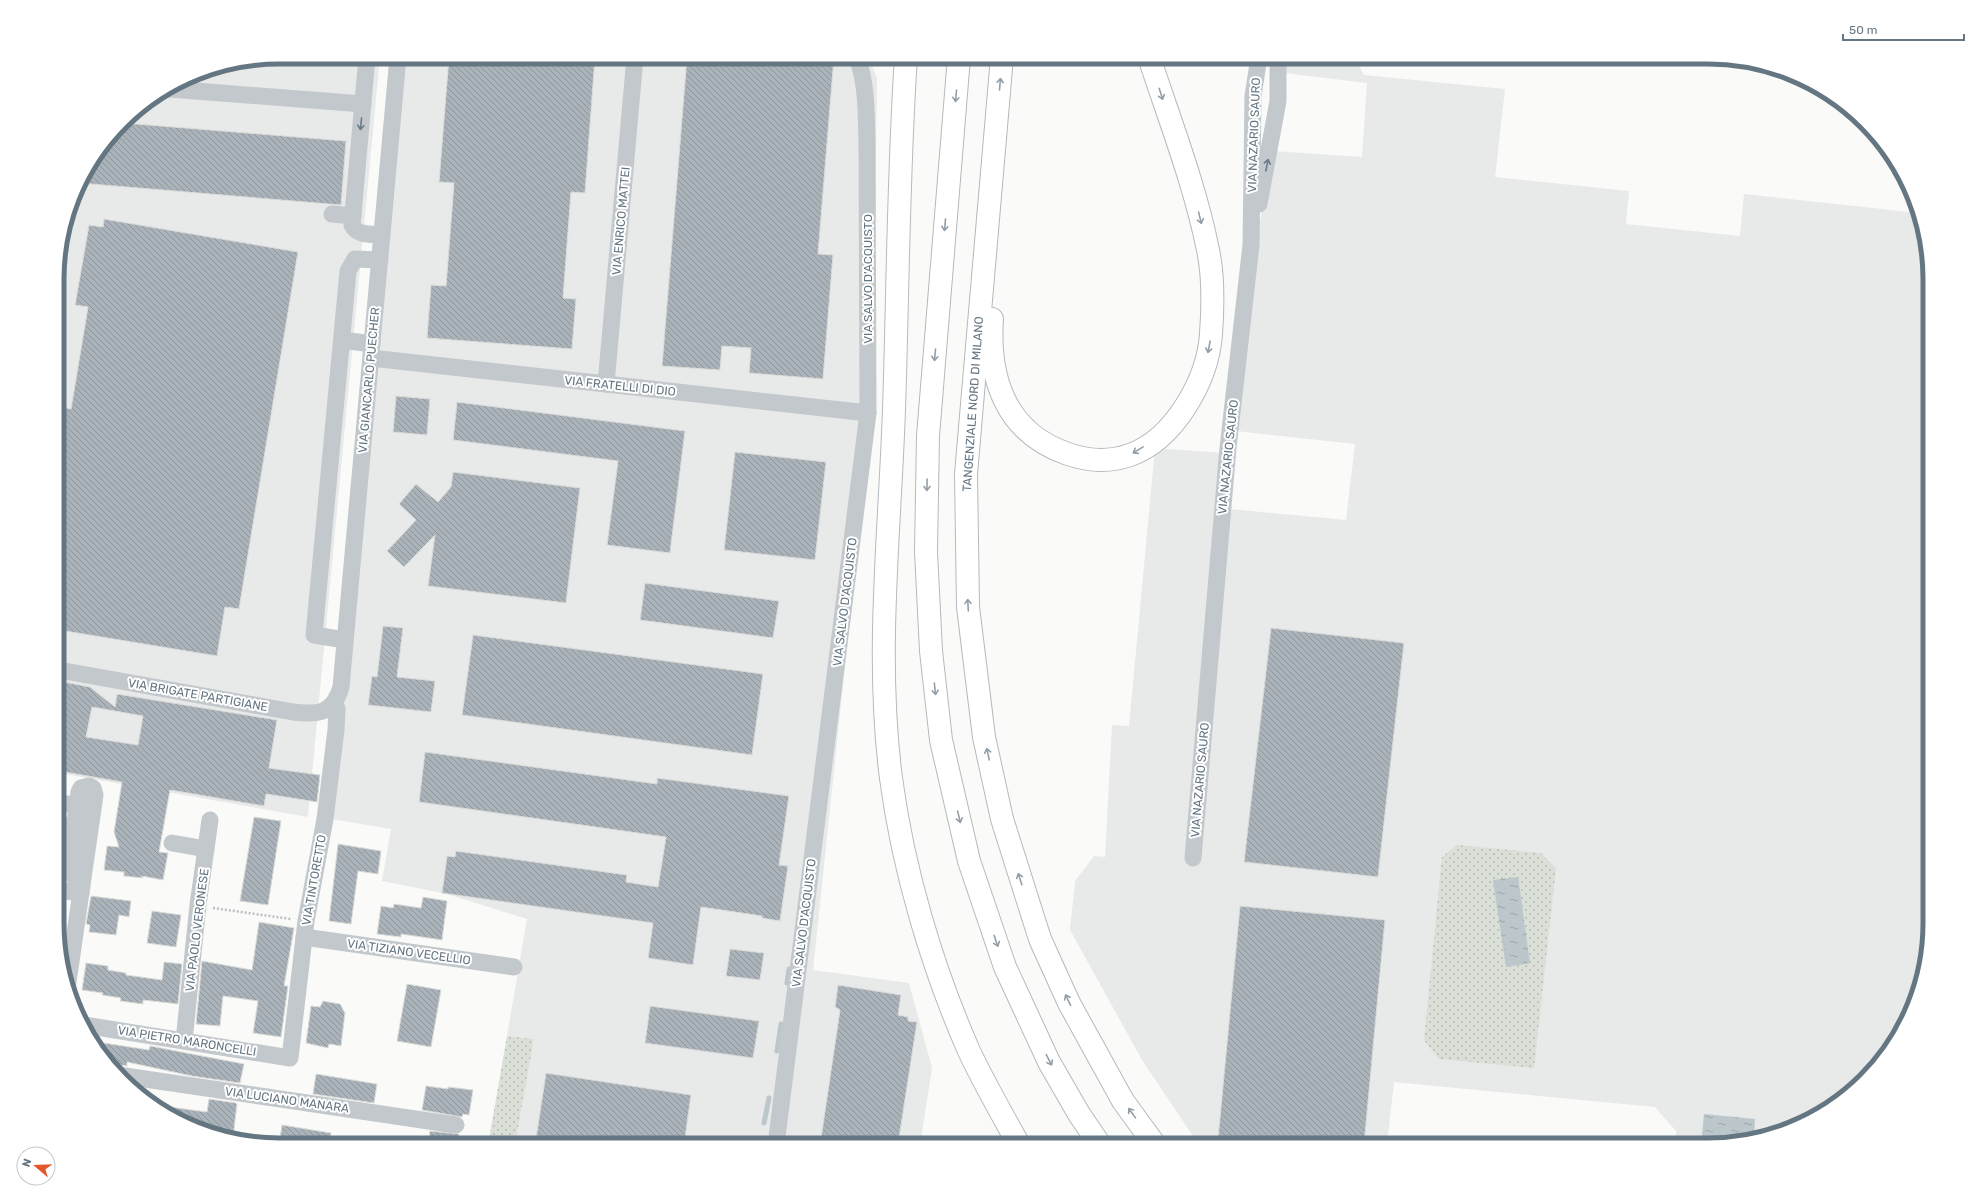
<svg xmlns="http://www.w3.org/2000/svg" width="1987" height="1202" viewBox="0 0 1987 1202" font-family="Rubik,sans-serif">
<defs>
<pattern id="grass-dots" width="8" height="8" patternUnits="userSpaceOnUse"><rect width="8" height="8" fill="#dadfd7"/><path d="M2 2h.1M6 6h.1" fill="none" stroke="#b4b9b4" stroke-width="1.8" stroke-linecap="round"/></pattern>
<pattern id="water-ripples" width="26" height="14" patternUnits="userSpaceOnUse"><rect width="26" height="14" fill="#bbc7cb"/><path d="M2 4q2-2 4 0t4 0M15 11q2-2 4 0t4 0" fill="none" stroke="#9ca6aa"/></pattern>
<pattern id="building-back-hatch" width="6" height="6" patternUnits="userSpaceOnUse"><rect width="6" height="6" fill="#aab3b9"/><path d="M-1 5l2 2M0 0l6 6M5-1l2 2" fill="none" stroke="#8e969c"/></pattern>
</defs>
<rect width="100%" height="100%" fill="#fafaf8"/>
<!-- built -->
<g fill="#e8e9e9">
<polygon points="279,57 380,57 308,817 59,773 59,250 80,180 132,112 194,74"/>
<polygon points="404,57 868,57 877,78 873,402 813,970 909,983 932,1068 920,1145 515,1145 534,1039 507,1036 527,919 447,894 382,881 391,829 331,819 380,356"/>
<polygon points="1284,57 1354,57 1364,75 1505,89 1495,177 1629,191 1626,224 1740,236 1744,194 1919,213 1930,264 1930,937 1918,994 1900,1034 1865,1080 1819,1115 1779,1133 1722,1145 1675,1145 1676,1131 1655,1107 1394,1082 1387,1145 1199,1145 1142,1060 1070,930 1075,881 1094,856 1105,857 1112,725 1129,726 1155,448 1224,453 1219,508 1346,520 1355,444 1236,431 1255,246 1274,151 1362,157 1367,83 1284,73"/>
</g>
<!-- grass -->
<g fill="url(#grass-dots)">
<polygon points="1457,845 1541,853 1556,869 1534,1068 1439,1059 1424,1040 1442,857"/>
<polygon points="507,1036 534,1039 515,1145 488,1145"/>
</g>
<!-- water -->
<g fill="url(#water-ripples)">
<polygon points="1518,877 1530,963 1506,967 1493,880"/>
<polygon points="1704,1114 1755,1119 1754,1138 1722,1145 1701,1145"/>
</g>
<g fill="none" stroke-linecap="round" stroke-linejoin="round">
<!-- stream -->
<g stroke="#bbc7cb" stroke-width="5">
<polyline points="787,983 789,969"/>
<polyline points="777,1051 781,1024"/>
<polyline points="764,1123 769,1098"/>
</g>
</g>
<!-- building -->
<g fill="url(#building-back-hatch)" stroke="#dcdcda" fill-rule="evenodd">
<polygon points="449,57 595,57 585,193 571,192 563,298 576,299 572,349 427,338 431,285 446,286 454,183 439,182"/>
<polygon points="687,57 834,57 818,254 833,255 823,379 749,373 751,348 722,346 720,370 662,366"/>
<polygon points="124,123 346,141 341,205 79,183"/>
<polygon points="104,219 298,252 239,609 225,607 217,656 59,630 59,407 71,409 88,307 75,305 89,225 103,227"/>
<polygon points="396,396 430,399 427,435 393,432"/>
<polygon points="457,402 685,431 670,553 607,545 618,461 453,440"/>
<polygon points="735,452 826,462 815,560 724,550"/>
<polygon points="453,472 580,488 566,603 428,586 435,535 404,567 387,551 416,520 399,504 416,484 438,502 451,487"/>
<polygon points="645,583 779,601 773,638 640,620"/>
<polygon points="383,626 403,628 397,677 435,681 431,712 368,705 372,676 377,677"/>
<polygon points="1271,628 1404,643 1378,877 1244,862"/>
<polygon points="473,635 763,674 752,755 462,715"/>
<path d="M59,681l31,6 25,20 2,-13 160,26 -8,48 51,7 -3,27 -51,-8 -2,12 -94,-16 -11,62 9,1 -5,27 -21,-4 1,2 -19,-2v-4l-20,-2 3,-24 12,1 -5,-15 8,-50 -63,-11zM92,707l51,9 -5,29 -52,-8z"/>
<polygon points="425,752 657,784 657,778 789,796 779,865 788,866 780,921 762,918 762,916 701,907 693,965 648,958 653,923 442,893 447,856 455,857 456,851 627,875 626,882 658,887 666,837 419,802"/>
<polygon points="254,817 281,821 268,905 240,901"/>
<polygon points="338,844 381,851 378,874 358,871 351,924 329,921"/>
<polygon points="91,896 131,901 129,917 119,915 116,935 89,932 90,925 86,924"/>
<polygon points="423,897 447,901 442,940 401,934 401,937 377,934 381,906 393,908 394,904 421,908"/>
<polygon points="1240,906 1385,920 1364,1145 1281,1145 1218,1139"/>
<polygon points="152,911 181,915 176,947 147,943"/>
<polygon points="259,922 294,928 284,986 288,986 281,1037 253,1033 258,1001 223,996 220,1026 196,1024 202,961 252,970"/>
<polygon points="730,949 764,953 760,980 726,976"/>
<polygon points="164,962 182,964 178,1004 143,1000 143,1004 120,1001 121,998 102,995 103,993 82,990 86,963 108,966 108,970 126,973 126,975 162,980"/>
<polygon points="407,984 441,990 431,1047 397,1041"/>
<polygon points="838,985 901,995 898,1015 908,1017 908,1021 917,1022 898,1145 820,1145 840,1010 835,1007"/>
<polygon points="323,1001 340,1004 345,1013 341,1046 329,1044 328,1048 306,1043 311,1006 320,1007"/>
<polygon points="650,1006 759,1021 753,1058 645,1043"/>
<polygon points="91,1041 149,1050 150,1046 244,1064 240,1083 192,1076 127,1062 127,1066 108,1063"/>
<polygon points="546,1073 691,1095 684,1145 535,1145"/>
<polygon points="316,1074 377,1084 374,1103 313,1094"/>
<polygon points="426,1086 448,1089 448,1087 473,1090 469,1115 463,1114 462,1117 422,1110"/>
<polygon points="209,1099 236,1103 237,1104 233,1137 215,1135 168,1115 155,1105 207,1112"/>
<polygon points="282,1125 331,1133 329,1145 279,1145"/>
<polygon points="430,1131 459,1134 457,1145 428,1145"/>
</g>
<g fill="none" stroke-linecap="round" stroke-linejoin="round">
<defs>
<path id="major" d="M906,57c-8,117 -8,235 -12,352 -4,122 -19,246 -3,369 12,91 41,189 78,273 15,32 33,63 50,94"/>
<g id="highway">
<polyline points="959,57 928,436 926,552 931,651 941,740 969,861 1005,967 1049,1062 1079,1114 1100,1145"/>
<polyline points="1002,57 966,474 968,607 984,737 1002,819 1040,939 1069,1003 1123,1101 1155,1145"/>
<path d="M992,319c-4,60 14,114 76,135 20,7 42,8 62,1 45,-16 78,-76 81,-121 2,-27 3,-56 -3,-84 -13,-65 -38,-129 -59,-193"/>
</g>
</defs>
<!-- major casing -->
<use href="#major" stroke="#b5babe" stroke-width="24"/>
<!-- highway casing -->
<use href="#highway" stroke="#b4b9bd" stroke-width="24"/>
<!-- path -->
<polyline stroke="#bbbfc2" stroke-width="2.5" stroke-dasharray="2 2" stroke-linecap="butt" points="213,908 291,919"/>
<!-- minor -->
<g stroke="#c3c8cc" stroke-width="17">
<path d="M367,57l-15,168c5,11 20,9 30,10"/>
<polyline points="170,89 363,104"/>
<polyline points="1259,204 1278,101 1278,57"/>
<polyline points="332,214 353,216"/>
<polyline points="342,340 372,344"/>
<polyline points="371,358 868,413"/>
<polyline points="606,384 635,57"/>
<polyline points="345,640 314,635 348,271 355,259 380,260"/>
<path d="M59,670l234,42c25,3 40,2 48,-25l57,-630"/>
<polyline points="62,803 78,806"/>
<polyline points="59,824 74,827"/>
<polyline points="172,843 206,849"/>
<polyline points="1193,858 1228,448 1251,245 1253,96 1259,57"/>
<polyline points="66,891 81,893"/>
<polyline points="304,937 514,967"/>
<polyline points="67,989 95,795 93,788 89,786 81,788 79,792 69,870 82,887"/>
<polyline points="84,1025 290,1058 306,921 325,819 336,730 337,709 335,702"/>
<polyline points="184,1041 198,905 210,820"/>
<polyline points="118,1075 456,1125"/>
<path d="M776,1145l92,-732 -1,-272c-1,-28 0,-57 -10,-84"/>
</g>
<!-- major -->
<use href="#major" stroke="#fff" stroke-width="22"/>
<!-- highway -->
<use href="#highway" stroke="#fff" stroke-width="22"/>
</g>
<!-- one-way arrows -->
<defs><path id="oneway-shaft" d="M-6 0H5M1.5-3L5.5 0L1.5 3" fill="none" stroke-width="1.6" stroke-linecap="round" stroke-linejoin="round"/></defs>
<g stroke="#939fa8">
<use href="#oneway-shaft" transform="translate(1000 84) rotate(-85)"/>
<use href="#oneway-shaft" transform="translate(1161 94) rotate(72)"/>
<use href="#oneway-shaft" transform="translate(956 96) rotate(95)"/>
<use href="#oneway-shaft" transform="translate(1200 218) rotate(76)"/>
<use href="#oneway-shaft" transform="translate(945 225) rotate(95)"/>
<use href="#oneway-shaft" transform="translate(1209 347) rotate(101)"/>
<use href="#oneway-shaft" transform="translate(935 355) rotate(95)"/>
<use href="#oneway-shaft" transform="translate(1138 450) rotate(149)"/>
<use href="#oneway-shaft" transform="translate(927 485) rotate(91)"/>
<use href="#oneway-shaft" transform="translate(968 605) rotate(-93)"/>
<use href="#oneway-shaft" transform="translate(935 689) rotate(84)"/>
<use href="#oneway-shaft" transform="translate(988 754) rotate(-102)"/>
<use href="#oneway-shaft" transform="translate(959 817) rotate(77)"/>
<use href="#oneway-shaft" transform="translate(1020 879) rotate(-108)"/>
<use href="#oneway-shaft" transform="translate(996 941) rotate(71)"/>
<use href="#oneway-shaft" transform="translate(1068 1000) rotate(-116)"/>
<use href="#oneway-shaft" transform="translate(1049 1060) rotate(63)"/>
<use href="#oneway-shaft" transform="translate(1132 1113) rotate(-126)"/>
</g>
<g stroke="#6a7a87">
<use href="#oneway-shaft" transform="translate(361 124) rotate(95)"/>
<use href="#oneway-shaft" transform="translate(1267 165) rotate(-79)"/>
</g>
<g text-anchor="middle" stroke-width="4" stroke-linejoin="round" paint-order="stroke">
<!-- street labels -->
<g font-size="12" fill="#657683" stroke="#fff">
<text transform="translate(1254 135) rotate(-88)" y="4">VIA NAZARIO SAURO</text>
<text transform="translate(621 221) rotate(-85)" y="4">VIA ENRICO MATTEI</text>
<text transform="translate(868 279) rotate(-90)" y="4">VIA SALVO D'ACQUISTO</text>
<text transform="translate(369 380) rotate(-85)" y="4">VIA GIANCARLO PUECHER</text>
<text transform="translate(620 386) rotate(6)" y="4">VIA FRATELLI DI DIO</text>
<text transform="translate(973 404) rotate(-86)" y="4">TANGENZIALE NORD DI MILANO</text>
<text transform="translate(1228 457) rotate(-84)" y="4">VIA NAZARIO SAURO</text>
<text transform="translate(845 602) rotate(-83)" y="4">VIA SALVO D'ACQUISTO</text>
<text transform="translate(198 695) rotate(10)" y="4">VIA BRIGATE PARTIGIANE</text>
<text transform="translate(1200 780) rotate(-85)" y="4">VIA NAZARIO SAURO</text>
<text transform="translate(314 880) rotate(-80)" y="4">VIA TINTORETTO</text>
<text transform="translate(804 923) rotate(-83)" y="4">VIA SALVO D'ACQUISTO</text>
<text transform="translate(197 930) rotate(-83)" y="4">VIA PAOLO VERONESE</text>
<text transform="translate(409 952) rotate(8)" y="4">VIA TIZIANO VECELLIO</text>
<text transform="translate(187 1041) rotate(9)" y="4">VIA PIETRO MARONCELLI</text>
<text transform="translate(287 1100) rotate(8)" y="4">VIA LUCIANO MANARA</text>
</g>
</g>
<!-- crop -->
<path d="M0 0H1987V1202H0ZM279 64H1708A215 215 0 0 1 1923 279V923A215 215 0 0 1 1708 1138H279A215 215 0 0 1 64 923V279A215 215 0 0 1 279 64Z" fill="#fff" fill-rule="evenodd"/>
<path fill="none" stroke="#657683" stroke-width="5" d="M279 64H1708A215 215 0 0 1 1923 279V923A215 215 0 0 1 1708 1138H279A215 215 0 0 1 64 923V279A215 215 0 0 1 279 64Z"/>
<!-- north arrow -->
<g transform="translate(36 1166) rotate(289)"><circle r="19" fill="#ffffff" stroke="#c1c8cd"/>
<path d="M0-3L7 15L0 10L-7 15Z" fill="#e4572e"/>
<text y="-6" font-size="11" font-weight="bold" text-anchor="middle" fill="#657683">N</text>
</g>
<!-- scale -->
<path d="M1843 34v6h121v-6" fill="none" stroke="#657683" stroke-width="2"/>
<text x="1849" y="34" font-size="12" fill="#657683" stroke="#ffffff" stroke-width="3" paint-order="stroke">50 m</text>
</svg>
